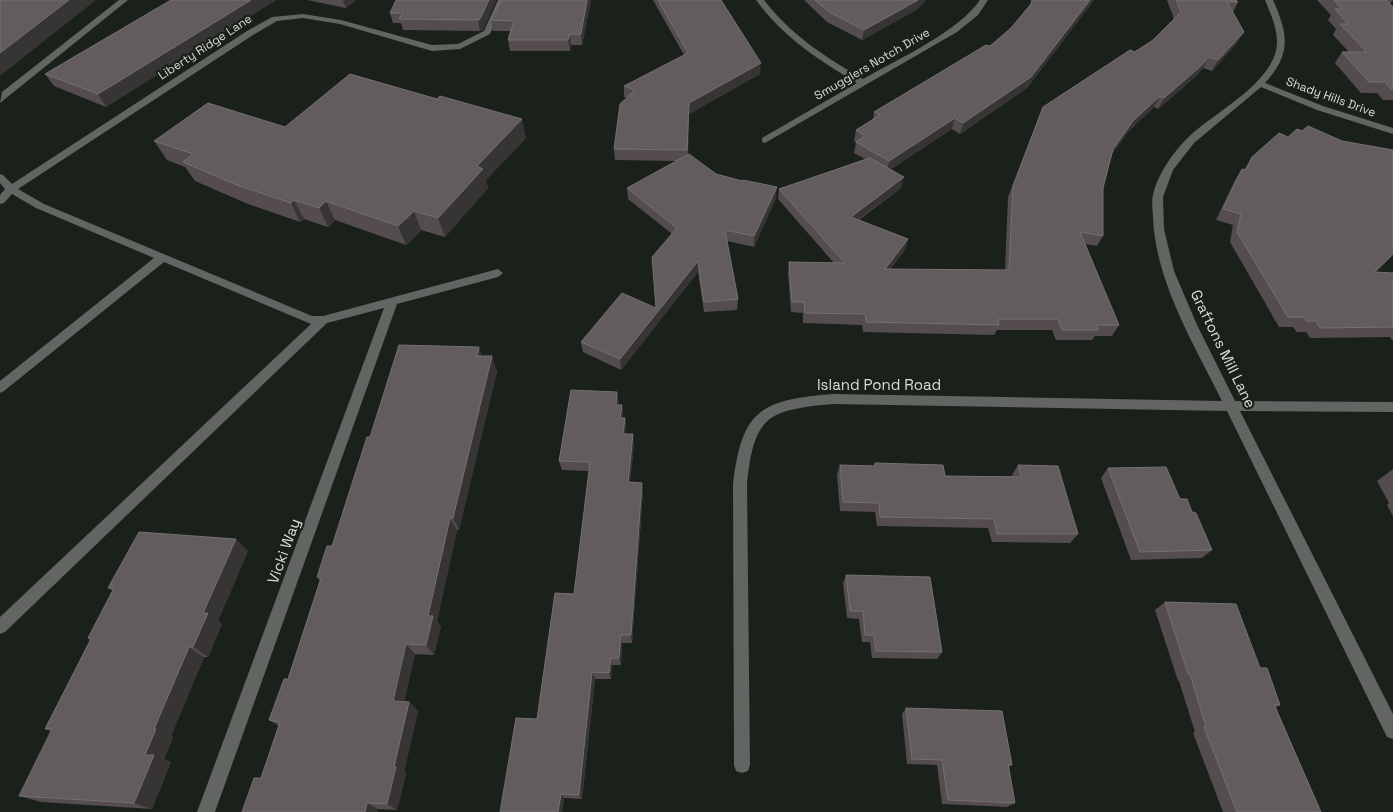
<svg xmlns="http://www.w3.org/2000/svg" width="1393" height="812" viewBox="0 0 1393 812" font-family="'Space Grotesk',sans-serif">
<rect width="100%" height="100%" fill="#1a201a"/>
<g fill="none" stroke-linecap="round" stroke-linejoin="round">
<!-- minor -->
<g fill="#626562" fill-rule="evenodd">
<polygon points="119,0 128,0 0,103 2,92"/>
<polygon points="498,0 506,0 490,34 460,49 432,51 340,24 303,18 277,21 253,35 18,189 44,204 312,316 323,316 498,269 503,273 498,277 397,304 215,812 197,812 384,308 327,323 5,632 0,634 0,617 311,324 164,262 4,391 0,393 0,381 154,258 36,208 12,194 4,203 0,204 0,195 5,189 0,183 0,174 3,175 12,184 247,31 272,17 303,14 341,20 432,45 458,44 484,31"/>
<path d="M756,0h8c27,35 61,57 99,79 35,-20 95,-47 117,-79h8l-10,15 -21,17 -192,111 -3,-1v-4l95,-55c-39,-23 -74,-46 -101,-83z"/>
<path d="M1265,0h8c15,34 19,53 -8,83l58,23 70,22v6l-76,-24 -56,-23 -67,56 -21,27 -10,27 1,32 10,42 23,54 38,76 158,1v10l-153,-1 153,303v25l-6,-2 -160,-326 -394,-7c-66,6 -79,12 -86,80l3,281 -2,6 -6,2 -6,-2 -2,-6 -1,-281c9,-75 28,-84 100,-90l389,7c-28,-57 -66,-118 -69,-183 0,-8 -2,-16 0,-23 5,-23 23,-47 41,-63 25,-22 82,-52 83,-89 0,-16 -6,-28 -12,-43z"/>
</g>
</g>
<!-- wall -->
<g fill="#544c4f">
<polygon points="171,0 276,0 106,107 54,86 45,74"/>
<polygon points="307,0 356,0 346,8"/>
<polygon points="496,0 483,30 480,31 403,30 401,23 393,23 390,13"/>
<polygon points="591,0 582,45 571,45 570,51 510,51 508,40 510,31 493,31 491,20"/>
<polygon points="653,0 721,0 760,74 689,114 688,155 716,174 776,198 754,247 727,241 738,299 737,310 704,312 698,272 621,370 583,352 581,342 656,308 672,234 628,199 627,188 677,161 615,160 614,149 627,98 624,97 624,86 684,55"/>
<polygon points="805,0 926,0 916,10 862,40 827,22 805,1"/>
<polygon points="1032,0 1094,0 1027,88 960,134 952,129 891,169 901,188 859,220 908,239 905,250 890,269 1005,270 1008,197 1043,107 1153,40 1174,19 1167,0 1236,0 1238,2 1233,12 1237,43 1212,71 1203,68 1195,77 1158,109 1154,107 1128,132 1112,154 1103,188 1103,236 1097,246 1085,244 1119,325 1112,336 1095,336 1092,340 1056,340 1052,330 997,330 994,335 863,332 862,325 803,323 803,313 791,312 788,273 789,262 834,263 778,199 779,189 865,159 854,153 856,143 854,141 856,130 873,120 874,112 990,46 1011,28 1031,4"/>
<polygon points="1317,0 1393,0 1390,4 1393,7 1393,100 1383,100 1377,93 1361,93 1335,63 1342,52 1349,52 1333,35 1336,29 1328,20 1331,15"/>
<polygon points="285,127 526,138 486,180 488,188 445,237 421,230 406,245 335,220 328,227 304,219 300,222 248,204 195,181 185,167 167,160 154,141"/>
<polygon points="1302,131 1342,141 1393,150 1393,255 1375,273 1393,273 1393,340 1392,340 1390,337 1310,338 1306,332 1297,332 1293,327 1279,327 1230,242 1233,225 1216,220 1235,180 1242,169 1244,170 1252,157 1288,137"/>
<polygon points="482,356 497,371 459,530 457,530 437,621 441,626 434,655 415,654 404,702 409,702 418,711 404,772 406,774 397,810 378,809 261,778 279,726 269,720 288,679 320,581 317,577 332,546 370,437"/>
<polygon points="617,392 618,405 622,405 623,418 625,418 626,427 625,434 634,444 630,482 642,483 643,492 632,643 622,643 621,665 612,665 611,679 595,679 582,799 564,798 562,812 500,812 537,719 574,594 589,471 562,470 559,461"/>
<polygon points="875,463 945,476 1013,476 1012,475 1018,465 1078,534 1070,543 992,542 988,528 877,526 875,512 840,511 837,475 840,465 874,466"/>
<polygon points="1108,468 1180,499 1192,512 1212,550 1202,558 1131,560 1101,478"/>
<polygon points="1393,469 1393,516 1387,505 1389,503 1377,481"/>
<polygon points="248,551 218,621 222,624 208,657 204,657 171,736 173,737 164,759 171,762 152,809 41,802 19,796 51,731 45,729 90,640 88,638 113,591 108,588"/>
<polygon points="846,575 942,652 937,659 872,658 870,642 862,642 859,619 847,618 843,583"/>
<polygon points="1165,602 1260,668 1280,705 1276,707 1321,812 1223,812 1193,733 1195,732 1179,681 1178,681 1155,610"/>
<polygon points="906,708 1012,765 1009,767 1015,803 1007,807 942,804 937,765 907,764 902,714"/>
</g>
<!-- shaded-wall -->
<g fill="#373434">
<polygon points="69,0 96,0 0,76 0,53"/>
<polygon points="251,0 276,0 106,107 98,94"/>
<polygon points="343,0 356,0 346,8"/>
<polygon points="489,0 496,0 483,30 480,31 478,20"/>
<polygon points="587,0 591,0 582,45 581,34"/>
<polygon points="918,0 926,0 916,10 862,40 864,30"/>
<polygon points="1090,0 1094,0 1027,88 960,134 963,123"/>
<polygon points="1244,32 1237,43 1212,71 1218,60"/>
<polygon points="570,34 571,45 570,51 568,40"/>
<polygon points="1209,57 1203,68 1195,77 1158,109 1164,98"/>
<polygon points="761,63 760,74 689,114 687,161 689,103"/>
<polygon points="1160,96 1154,107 1128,132 1107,160 1113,149 1133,121"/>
<polygon points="955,118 952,129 887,172 889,161"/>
<polygon points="522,119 526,138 486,180 488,188 445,237 438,218 477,166"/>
<polygon points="904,177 901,188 848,227 851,217"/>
<polygon points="777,187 776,198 754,247 754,236"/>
<polygon points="294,200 304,219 300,222 291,203"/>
<polygon points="326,201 335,220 328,227 319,208"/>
<polygon points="414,211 421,230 406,245 398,226"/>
<polygon points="908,239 905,250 882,280 885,269"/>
<polygon points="698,261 698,272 621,370 620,359"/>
<polygon points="479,347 484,361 477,356"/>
<polygon points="492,356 497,371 459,530 453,518"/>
<polygon points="617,392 619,402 617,414 616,405"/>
<polygon points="622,405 623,414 622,428 620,418"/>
<polygon points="625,418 626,427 624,444 623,434"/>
<polygon points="633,434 634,444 629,491 628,482"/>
<polygon points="642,483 643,492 632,643 631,635"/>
<polygon points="450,518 457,530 437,621 441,626 434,655 426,645 428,616"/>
<polygon points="236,539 248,551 218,621 222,624 208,657 193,647 203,613"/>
<polygon points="621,635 622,643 621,665 619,658"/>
<polygon points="406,644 415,654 402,710 393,701"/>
<polygon points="189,647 204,657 171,736 173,737 164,759 171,762 152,809 134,803 145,755 154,729"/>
<polygon points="611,658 612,665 611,679 609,673"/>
<polygon points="592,672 595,679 582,799 579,795"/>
<polygon points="409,702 418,711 404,772 406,774 397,810 387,804 394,767"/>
<polygon points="561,794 564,798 562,812 558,812"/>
<polygon points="367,803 378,809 377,812 365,812"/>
</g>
<!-- building -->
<g fill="#625c5e" stroke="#757072">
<polygon points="0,0 69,0 0,53"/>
<polygon points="171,0 251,0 98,94 45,74"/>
<polygon points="396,0 489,0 480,19 478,20 399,19 403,13 390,13"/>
<polygon points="501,0 587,0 581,34 570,34 568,40 508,40 514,21 491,20"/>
<polygon points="658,0 721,0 761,63 689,103 687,150 614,149 620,104 635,90 624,86 688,53"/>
<polygon points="815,0 918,0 864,30 829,12"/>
<polygon points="1032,0 1090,0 1031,77 963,123 955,118 889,161 856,142 865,136 856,130 880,115 874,112 986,45 990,46 1011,28 1031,4"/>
<polygon points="1176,0 1236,0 1238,2 1227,2 1244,32 1218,60 1209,57 1201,66 1164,98 1160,96 1133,121 1113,149 1103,188 1103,236 1080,232 1119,325 1096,325 1098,330 1062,330 1058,319 998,319 999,325 866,322 865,314 805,313 804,302 792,302 789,262 845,263 779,189 870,158 904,177 851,217 908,239 885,269 1009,270 1013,186 1043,107 1130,50 1135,52 1153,40 1181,12"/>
<polygon points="1334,0 1386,0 1393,7 1393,89 1391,89 1385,82 1369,82 1342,52 1367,52 1340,24 1348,24 1335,9 1342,9"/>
<polygon points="350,74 437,99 440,96 522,119 477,166 483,169 438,218 414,211 398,226 326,201 319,208 294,200 291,203 237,185 183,162 193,154 154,141 208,103 285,127"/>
<polygon points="1308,126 1342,141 1393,150 1393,254 1374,272 1393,273 1393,327 1320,328 1316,321 1306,321 1303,317 1288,317 1237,232 1241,214 1223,209 1242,169 1246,170 1252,157 1279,133 1288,137 1297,129 1302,131"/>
<polygon points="689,154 716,174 742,181 743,180 777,187 754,236 725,230 738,299 704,302 698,261 620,359 581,342 622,293 656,308 652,257 677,228 627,188"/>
<polygon points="399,345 479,347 477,356 492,356 453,518 450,518 428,616 433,616 426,645 406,644 393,701 409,702 394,767 396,767 387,804 367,803 365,812 242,812 254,778 261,778 280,722 269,720 284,679 288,679 321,578 317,577 327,546 332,546 367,437 370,437"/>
<polygon points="571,390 617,392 616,405 622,405 620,418 625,418 623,434 633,434 628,482 642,483 631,635 621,635 619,658 611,658 609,673 592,672 579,795 561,794 558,812 500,812 516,718 537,719 555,593 574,594 590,462 559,461"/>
<polygon points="875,463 943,465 945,476 1021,477 1018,465 1058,466 1078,534 997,534 994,519 880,517 879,503 843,502 840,465 875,466"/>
<polygon points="1166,467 1180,499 1187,499 1192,512 1196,513 1212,550 1140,552 1108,468"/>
<polygon points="139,532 236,539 203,613 208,613 193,647 189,647 154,729 156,729 145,755 154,755 134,803 19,796 52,729 45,729 91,639 88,638 114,588 108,588"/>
<polygon points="846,575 930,577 942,652 876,651 874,635 865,635 863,611 850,611"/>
<polygon points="1165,602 1236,604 1260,668 1267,668 1280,705 1274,705 1321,812 1237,812 1204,727 1206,727 1190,674 1188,674"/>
<polygon points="906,708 1002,711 1012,765 1008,764 1015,803 948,800 942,760 912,759"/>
</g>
<g text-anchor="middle" stroke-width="4.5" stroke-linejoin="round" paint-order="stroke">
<!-- far-street labels -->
<g font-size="12" fill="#d9deda" stroke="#1a201a">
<text transform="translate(205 47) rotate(-33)" y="4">Liberty Ridge Lane</text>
<text transform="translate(872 64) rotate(-30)" y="4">Smugglers Notch Drive</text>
<text transform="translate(1331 97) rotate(20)" y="4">Shady Hills Drive</text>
</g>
<!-- street labels -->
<g font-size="15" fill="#d9deda" stroke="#1a201a">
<text transform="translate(1223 349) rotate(64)" y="5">Graftons Mill Lane</text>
<text x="879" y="390">Island Pond Road</text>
<text transform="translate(284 551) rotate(-70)" y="5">Vicki Way</text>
</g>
</g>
</svg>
